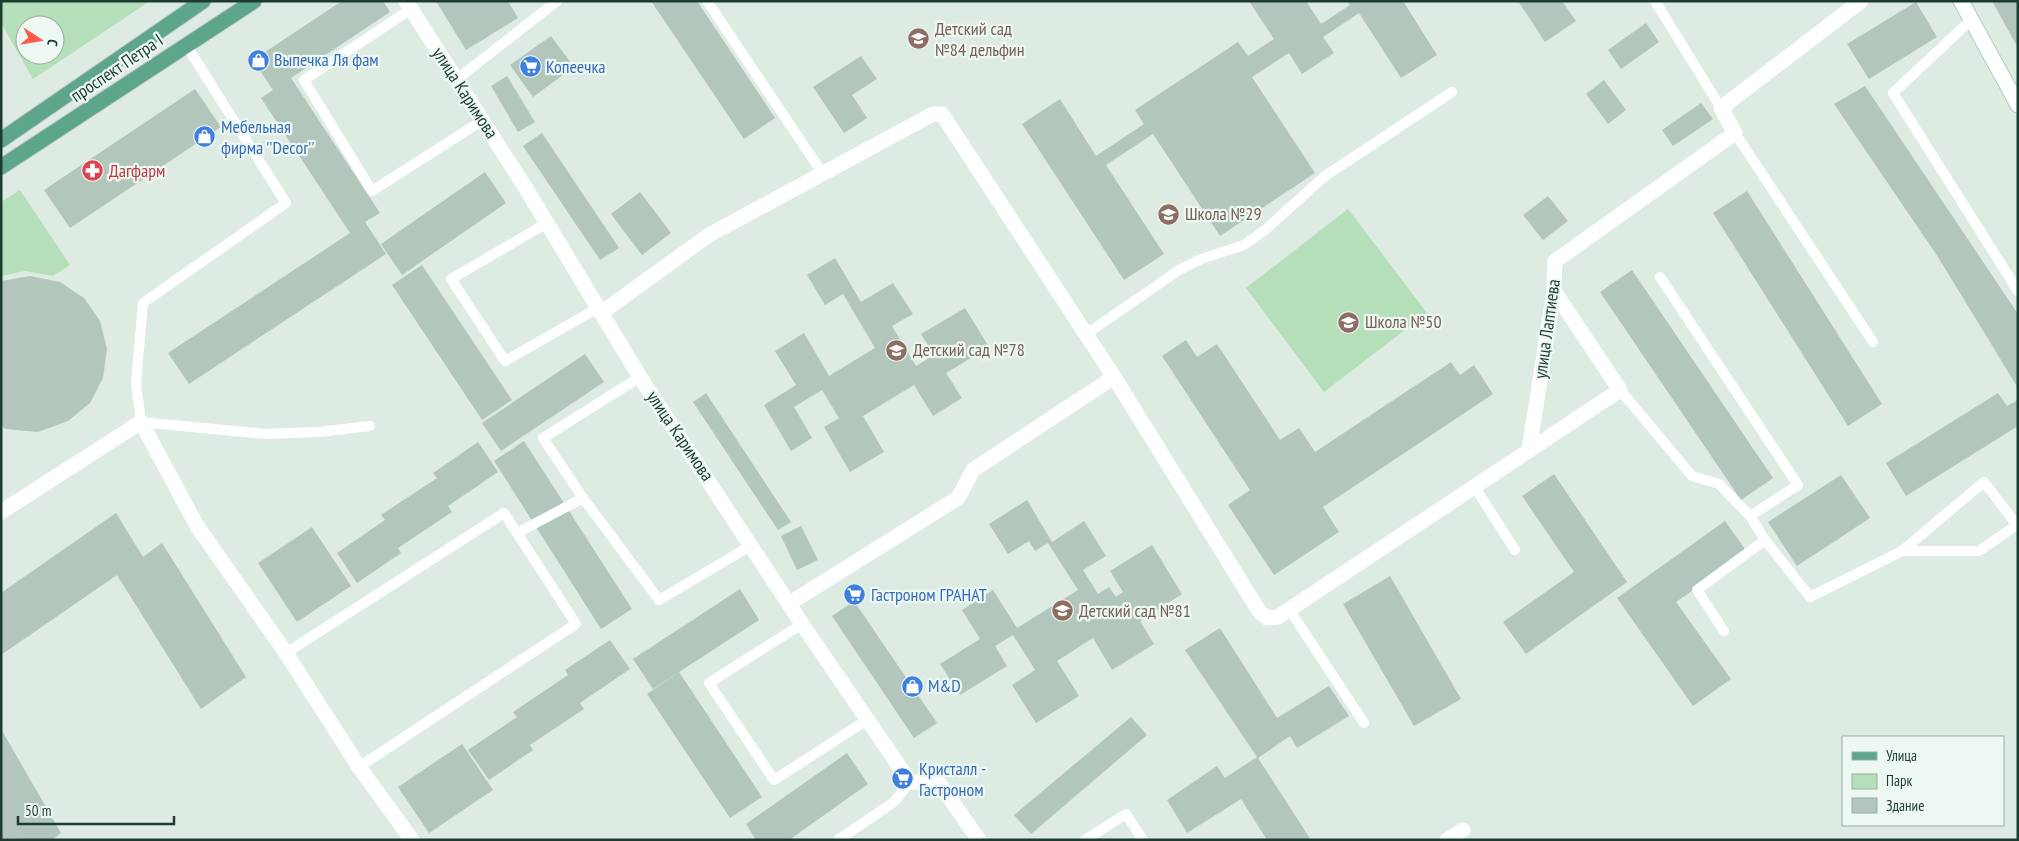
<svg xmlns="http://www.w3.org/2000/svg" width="2019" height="841" viewBox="0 0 2019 841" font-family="'PT Sans Narrow',sans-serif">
<rect width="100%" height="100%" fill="#deebe3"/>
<!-- green -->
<g fill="#b4dfb9" fill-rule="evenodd">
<path d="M1,1h149l-117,78 -32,-56zM25,25h30v30h-30z"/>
<polygon points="20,190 70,265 53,276 25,271 1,276 1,202"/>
<polygon points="1348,209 1427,313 1324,392 1246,288"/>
</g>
<!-- building -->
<g fill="#b3c6bc">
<polygon points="342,1 383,1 390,12 291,78 380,213 365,222 386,254 189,384 168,353 350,233 261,98 273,90 253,60"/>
<polygon points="436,1 508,1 518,18 466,50"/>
<polygon points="651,1 697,1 775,118 744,139"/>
<polygon points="1249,1 1306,1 1321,24 1350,5 1347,1 1403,1 1437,55 1401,78 1359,13 1323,37 1334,53 1302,74 1289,53 1252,77 1315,173 1220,236 1153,134 1106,165 1164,254 1124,280 1022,124 1060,99 1096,156 1144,124 1135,110 1238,42 1248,56 1274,39"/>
<polygon points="1518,1 1562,1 1576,21 1545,42"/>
<polygon points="1992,1 2018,1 2018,48"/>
<polygon points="1916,2 1937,37 1869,79 1847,44"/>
<polygon points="1646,23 1659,42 1621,69 1608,50"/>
<polygon points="551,36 574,67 533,97 510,65"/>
<polygon points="861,56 877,79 852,95 867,118 844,133 813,87"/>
<polygon points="507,76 535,122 518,132 491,86"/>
<polygon points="1604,80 1626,110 1608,124 1586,94"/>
<polygon points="1865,86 2018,314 2018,388 1938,257 1834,104"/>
<polygon points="195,89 221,127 70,228 44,190"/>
<polygon points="1701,103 1713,119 1673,146 1662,130"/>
<polygon points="542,133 619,248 600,260 523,146"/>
<polygon points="485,172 506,203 402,275 381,244"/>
<polygon points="1747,191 1882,404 1848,426 1713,213"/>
<polygon points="640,192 671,233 642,255 611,214"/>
<polygon points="1548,196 1568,221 1543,240 1523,215"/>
<polygon points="835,258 861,302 893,283 913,314 892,326 916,366 934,355 921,334 965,308 989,347 946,373 962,398 933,416 914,385 863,416 884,452 850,472 824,427 839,418 822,390 794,407 812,438 791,451 764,405 796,385 775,351 804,333 829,376 875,348 843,294 825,305 807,275"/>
<polygon points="422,265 512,400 482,420 392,285"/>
<polygon points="1632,270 1773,478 1741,500 1600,292"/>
<polygon points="30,276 60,282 84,298 100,321 107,349 103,378 90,403 68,421 38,432 6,429 1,426 1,281"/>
<polygon points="1186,340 1197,357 1217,344 1280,440 1299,428 1315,452 1451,362 1460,375 1474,365 1493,394 1323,507 1339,532 1274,575 1228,505 1250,490 1162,356"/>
<polygon points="585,354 604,382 501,451 482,423"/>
<polygon points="706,393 791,522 778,530 693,402"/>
<polygon points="1998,393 2007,406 2018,400 2018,426 1906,496 1886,463"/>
<polygon points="524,441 632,609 601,629 494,461"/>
<polygon points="478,442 498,472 448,506 452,512 398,548 401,553 357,583 337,553 385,520 381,515 437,478 433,473"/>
<polygon points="1554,474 1627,582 1526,654 1503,622 1574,572 1522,496"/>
<polygon points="1841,475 1870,518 1797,566 1768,522"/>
<polygon points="1027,500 1052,542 1084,521 1106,556 1083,570 1098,594 1109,587 1116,597 1123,592 1110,571 1152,545 1182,594 1140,621 1154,644 1112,670 1093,638 1057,661 1079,696 1036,723 1012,685 1035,670 1013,635 995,646 1007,666 960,695 940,664 980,639 962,610 993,590 1017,628 1078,590 1048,543 1035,551 1029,541 1008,554 989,524"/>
<polygon points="116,513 143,557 162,543 246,677 201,709 117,575 1,655 1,593"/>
<polygon points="1725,521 1747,552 1676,602 1731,679 1693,706 1617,598"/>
<polygon points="801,526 818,560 797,570 781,536"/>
<polygon points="312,527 351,586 297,622 258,563"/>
<polygon points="1390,576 1461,699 1414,726 1343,604"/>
<polygon points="740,589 759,620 653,689 633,659"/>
<polygon points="854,601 937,723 914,738 832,616"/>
<polygon points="1220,628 1277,718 1329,686 1349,716 1297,748 1290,736 1258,758 1311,840 1267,840 1241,799 1187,833 1167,800 1217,766 1225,778 1257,757 1185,650"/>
<polygon points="610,640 630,669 580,703 584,709 530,745 533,750 489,780 468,750 517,717 513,712 568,675 565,670"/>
<polygon points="679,672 762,797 730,818 647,694"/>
<polygon points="1131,717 1147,735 1031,834 1014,815"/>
<polygon points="1,729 61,833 52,840 1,838"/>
<polygon points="462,744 493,790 429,833 398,787"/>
<polygon points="847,753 868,784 789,840 756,840 746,824"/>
</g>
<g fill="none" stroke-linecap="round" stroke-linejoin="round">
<defs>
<polyline id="secondary" points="1961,1 2018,105"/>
<g id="primary">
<polyline points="1,140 203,1"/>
<polyline points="1,167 254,1"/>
</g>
</defs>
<!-- secondary casing -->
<use href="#secondary" stroke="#b0ccbe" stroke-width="17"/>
<!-- primary casing -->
<use href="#primary" stroke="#c0c8c5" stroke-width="17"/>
<!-- lane -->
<g stroke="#fff" stroke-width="10">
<polyline points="707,1 823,174"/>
<polyline points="1655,1 1721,108"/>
<polyline points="411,9 304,80 372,191 483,120"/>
<polyline points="1971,20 1893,93 2018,291"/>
<polyline points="186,45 286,203 143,303 136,383 141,422 265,434 318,432 370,426"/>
<polyline points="456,80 557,1"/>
<polyline points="1735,133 1873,342"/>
<polyline points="547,223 451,279 505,361 598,308"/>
<polyline points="1085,335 1179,270 1201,259 1244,245 1265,230 1325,176 1452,92"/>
<polyline points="640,377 543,438 583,498 659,600 752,545"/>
<polyline points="1620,390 1692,476 1719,484 1750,516 1798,485 1660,277"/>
<polyline points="1474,486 1515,550"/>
<polyline points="517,533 583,498"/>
<polyline points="1765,540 1810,597 1902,551 1979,551 2018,524"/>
<polyline points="1902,551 1984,482 2017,525"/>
<polyline points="1289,609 1364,723"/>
<polyline points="802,624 709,683 774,780 867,720"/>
<polyline points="1724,631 1697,590 1765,540 1750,516"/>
<polyline points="286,653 504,513 576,624 359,767"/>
<polyline points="838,840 894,802 910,782"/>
<polyline points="1085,840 1126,814 1143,840"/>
</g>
<!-- street -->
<g stroke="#fff" stroke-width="15">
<polyline points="406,1 525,187 640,377 802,624 910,782 939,783 979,840"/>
<polyline points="601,313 709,235 933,114 942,114 1114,377 1259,611 1267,618 1278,617 1620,390 1554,291"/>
<polyline points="1529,450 1554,291 1555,261 1735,133 1721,108 1861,1"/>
<polyline points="1,512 141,422 197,526 286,653 359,767 412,840"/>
<polyline points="790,603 958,498 973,470 1114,377"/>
<polyline points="1447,840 1463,830"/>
</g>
<!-- secondary -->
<use href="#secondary" stroke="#fff" stroke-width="15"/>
<!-- primary -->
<use href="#primary" stroke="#5da689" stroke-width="15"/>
</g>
<!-- icons -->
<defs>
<symbol id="school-disc" viewBox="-11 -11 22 22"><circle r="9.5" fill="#8d6e63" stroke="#eef8f2"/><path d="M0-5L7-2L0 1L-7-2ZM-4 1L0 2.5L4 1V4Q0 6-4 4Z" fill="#fff"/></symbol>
<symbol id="shop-disc" viewBox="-11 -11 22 22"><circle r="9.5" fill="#3f7fe0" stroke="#eef8f2"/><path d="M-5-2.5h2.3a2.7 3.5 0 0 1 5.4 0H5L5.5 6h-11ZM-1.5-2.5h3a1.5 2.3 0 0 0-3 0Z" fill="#fff"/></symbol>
<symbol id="supermarket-disc" viewBox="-11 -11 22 22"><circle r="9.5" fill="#3f7fe0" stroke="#eef8f2"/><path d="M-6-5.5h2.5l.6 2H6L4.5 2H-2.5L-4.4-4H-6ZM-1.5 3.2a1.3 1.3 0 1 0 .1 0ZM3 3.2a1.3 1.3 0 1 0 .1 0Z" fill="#fff"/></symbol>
<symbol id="pharmacy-disc" viewBox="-11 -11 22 22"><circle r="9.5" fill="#e0444e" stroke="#eef8f2"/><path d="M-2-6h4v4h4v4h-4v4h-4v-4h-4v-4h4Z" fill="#fff"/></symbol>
</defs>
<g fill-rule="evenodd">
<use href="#school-disc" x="906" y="26" width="25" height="25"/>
<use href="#shop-disc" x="246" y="48" width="25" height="25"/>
<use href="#supermarket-disc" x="518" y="54" width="25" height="25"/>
<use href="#shop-disc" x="192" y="124" width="25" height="25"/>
<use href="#pharmacy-disc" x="80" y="158" width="25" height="25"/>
<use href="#school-disc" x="1156" y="202" width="25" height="25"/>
<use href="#school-disc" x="1336" y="310" width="25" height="25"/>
<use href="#school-disc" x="884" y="338" width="25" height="25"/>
<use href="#supermarket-disc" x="842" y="582" width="25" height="25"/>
<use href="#school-disc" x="1050" y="598" width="25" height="25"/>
<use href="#shop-disc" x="900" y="674" width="25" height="25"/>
<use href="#supermarket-disc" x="890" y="766" width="25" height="25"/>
</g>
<g text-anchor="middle" stroke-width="4.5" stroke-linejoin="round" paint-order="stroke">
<!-- education labels -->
<g font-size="18" fill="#785e54" stroke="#eef8f2" text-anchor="start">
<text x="935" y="35">Детский сад<tspan x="935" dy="21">№84 дельфин</tspan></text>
<text x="1185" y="220">Школа №29</text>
<text x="1365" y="328">Школа №50</text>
<text x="913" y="356">Детский сад №78</text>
<text x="1079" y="617">Детский сад №81</text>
</g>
<!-- shop labels -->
<g font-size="18" fill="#366cbe" stroke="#eef8f2" text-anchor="start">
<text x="274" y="66">Выпечка Ля фам</text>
<text x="546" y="73">Копеечка</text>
<text x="221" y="133">Мебельная<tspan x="221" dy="21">фирма ''Decor''</tspan></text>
<text x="871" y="601">Гастроном ГРАНАТ</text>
<text x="928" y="692">M&amp;D</text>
<text x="919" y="775">Кристалл -<tspan x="919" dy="21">Гастроном</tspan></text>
</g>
<!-- street labels -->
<g font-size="18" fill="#1d3c30" stroke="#eef8f2">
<text transform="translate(117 68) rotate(-34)" y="6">проспект Петра I</text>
<text transform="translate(465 93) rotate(57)" y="6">улица Каримова</text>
<text transform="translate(1547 329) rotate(-82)" y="6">улица Лаптиева</text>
<text transform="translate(680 436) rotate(56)" y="6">улица Каримова</text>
</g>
<!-- health labels -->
<g font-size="18" fill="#be3a42" stroke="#eef8f2" text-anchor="start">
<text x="109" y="177">Дагфарм</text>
</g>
</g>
<!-- border -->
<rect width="2019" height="841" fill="none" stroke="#1d3c30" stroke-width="5"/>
<!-- legend -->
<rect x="1842" y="736" width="162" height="90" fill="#eef8f2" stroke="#9aada4"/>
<rect x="1852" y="752" width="25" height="8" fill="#5da689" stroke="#9aada4"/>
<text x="1886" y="761" font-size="15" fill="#1d3c30">Улица</text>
<rect x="1852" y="774" width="25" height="15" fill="#b4dfb9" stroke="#9aada4"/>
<text x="1886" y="786" font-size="15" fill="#1d3c30">Парк</text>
<rect x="1852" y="798" width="25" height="15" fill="#b3c6bc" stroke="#9aada4"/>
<text x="1886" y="811" font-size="15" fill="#1d3c30">Здание</text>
<!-- north arrow -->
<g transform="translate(40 40) rotate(102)"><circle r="24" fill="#eef8f2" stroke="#9aada4"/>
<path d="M0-4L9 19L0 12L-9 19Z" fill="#ff5b48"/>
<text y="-8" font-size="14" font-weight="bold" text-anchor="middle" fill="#1d3c30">С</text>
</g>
<!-- scale -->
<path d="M18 816v8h156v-8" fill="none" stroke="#1d3c30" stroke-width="2.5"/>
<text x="25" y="816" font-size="15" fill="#1d3c30" stroke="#eef8f2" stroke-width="4" paint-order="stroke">50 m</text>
</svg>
